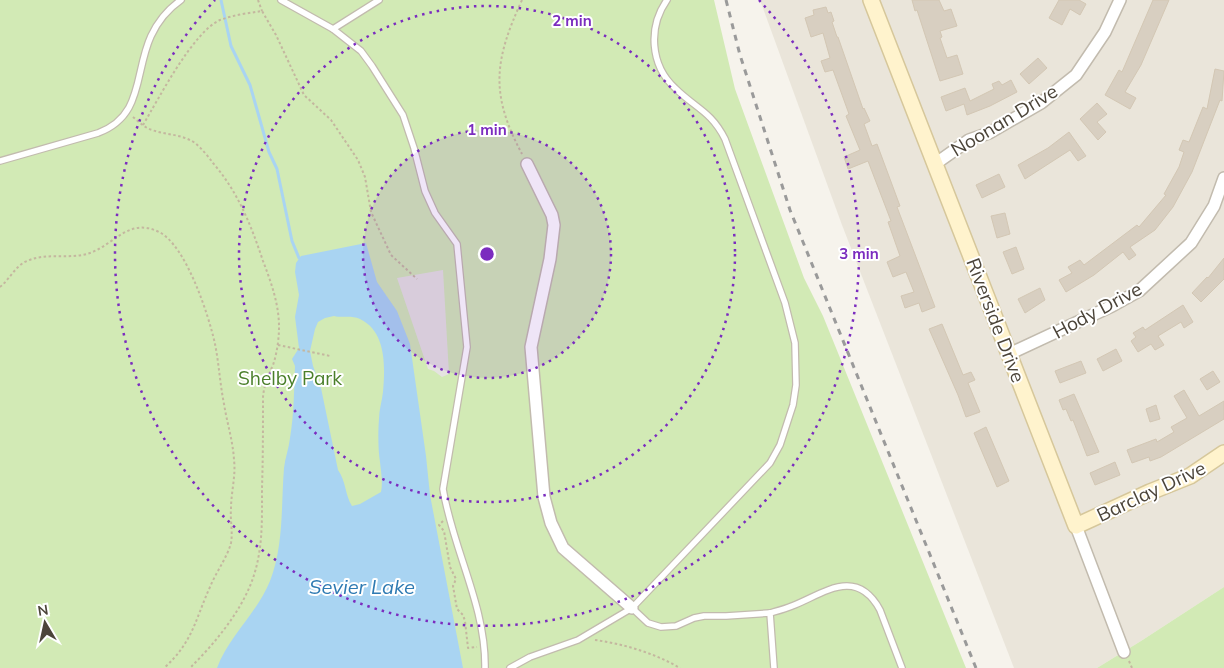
<svg xmlns="http://www.w3.org/2000/svg" width="1224" height="668" viewBox="0 0 1224 668" font-family="Mulish,sans-serif">
<rect width="100%" height="100%" fill="#f6f3ec"/>
<!-- residential -->
<polygon fill="#eae5da" points="760,0 1224,0 1224,587 1141,641 1097,668 1014,668 842,225"/>
<!-- green -->
<g fill="#d2eab5">
<polygon points="0,0 714,0 735,89 804,278 823,316 966,668 0,668"/>
<polygon points="1224,587 1224,668 1097,668 1141,641"/>
</g>
<!-- parking -->
<polygon fill="#e5e3e0" points="443,270 449,374 442,377 434,371 428,369 397,278"/>
<!-- water -->
<path fill="#a9d4f2" fill-rule="evenodd" d="M366,243l11,39 20,29 13,33 16,112 4,39 33,173h-246c12,-32 40,-55 53,-87 14,-36 11,-76 14,-113 1,-10 5,-20 6,-30 4,-23 4,-48 5,-72l-3,-7 7,-11 -4,-31 4,-22 -4,-23 1,-9 5,-7zM334,316c8,2 18,-1 26,3 27,13 25,49 23,73 -1,9 -4,18 -4,27 -1,12 -1,31 1,43 1,10 3,20 1,30l-21,12 -8,2c-7,-11 -6,-25 -14,-36l-17,-82 -8,-22 -3,-15 5,-22 3,-7 7,-4z"/>
<g fill="none" stroke-linecap="round" stroke-linejoin="round">
<!-- stream -->
<polyline stroke="#a9d4f2" stroke-width="3" points="221,0 231,46 250,85 269,152 277,169 292,241 299,258"/>
</g>
<!-- building -->
<g fill="#d8cfc1" stroke="#d3c7b4">
<polygon points="912,0 939,0 944,11 951,9 957,26 940,31 942,37 940,38 947,58 957,55 963,74 940,81 917,10 915,11"/>
<polygon points="1059,0 1079,0 1086,4 1080,15 1070,9 1062,25 1049,18"/>
<polygon points="1153,0 1169,0 1141,65 1125,92 1136,98 1130,109 1105,95 1119,70 1122,72"/>
<polygon points="826,7 828,13 831,12 834,21 832,22 837,37 838,37 863,109 864,108 870,121 864,124 872,146 877,144 900,206 897,207 935,307 922,312 919,303 905,308 901,296 914,292 906,272 893,277 887,262 900,256 888,222 891,221 868,161 848,169 844,157 860,150 846,116 849,114 833,70 825,72 821,61 830,58 823,33 811,37 805,18 814,15 813,10"/>
<polygon points="1038,58 1047,68 1029,84 1020,74"/>
<polygon points="1215,69 1224,71 1222,101 1220,100 1192,172 1173,207 1155,230 1130,247 1136,255 1129,260 1123,252 1094,275 1066,292 1059,280 1072,273 1068,267 1080,260 1084,265 1137,225 1139,227 1166,195 1164,194 1179,167 1184,152 1179,150 1183,140 1189,142 1203,107 1207,109"/>
<polygon points="1011,80 1017,92 990,106 967,115 964,104 946,111 941,97 965,88 970,101 994,89 992,84 999,81 1002,85"/>
<polygon points="1097,103 1107,114 1097,122 1106,132 1098,140 1080,119"/>
<polygon points="1069,132 1086,156 1078,161 1070,150 1025,179 1018,165 1048,148"/>
<polygon points="999,174 1005,187 982,198 976,185"/>
<polygon points="1005,213 1010,234 997,238 991,216"/>
<polygon points="1016,247 1024,269 1012,274 1003,252"/>
<polygon points="1224,258 1224,279 1201,302 1192,293 1207,277 1208,278"/>
<polygon points="1040,288 1045,300 1025,313 1018,299"/>
<polygon points="1183,305 1193,322 1184,328 1181,322 1158,336 1164,345 1155,350 1151,344 1138,352 1131,341 1136,337 1133,333 1143,327 1145,330"/>
<polygon points="942,324 963,375 971,372 975,380 968,383 980,412 966,417 958,395 929,329"/>
<polygon points="1116,349 1122,361 1103,371 1097,359"/>
<polygon points="1081,361 1086,373 1060,383 1055,371"/>
<polygon points="1213,371 1220,382 1207,390 1200,379"/>
<polygon points="1184,390 1199,416 1224,401 1224,419 1161,457 1150,461 1149,457 1132,463 1127,450 1156,439 1157,442 1174,432 1171,427 1187,418 1174,396"/>
<polygon points="1074,394 1099,452 1087,456 1073,420 1071,421 1066,409 1063,410 1059,400"/>
<polygon points="1156,405 1160,419 1150,422 1146,409"/>
<polygon points="986,427 1009,481 997,487 974,433"/>
<polygon points="1115,462 1120,475 1095,485 1090,473"/>
</g>
<g fill="none" stroke-linecap="round" stroke-linejoin="round">
<defs>
<g id="lane">
<path d="M281,0l52,29 28,22 11,15 31,49 11,33 11,43 10,22 22,31 10,103 -24,142c10,61 43,117 42,179"/>
<polyline points="333,29 379,0"/>
<path d="M0,161l98,-28c46,-17 36,-60 53,-97 7,-15 17,-27 30,-36"/>
<polyline points="632,608 648,623 661,627 676,626 694,618 704,616 726,616 770,613"/>
<path d="M510,668l20,-11 48,-17 54,-32 138,-145 10,-18 13,-40 3,-20 -1,-42 -10,-40 -60,-164c-14,-28 -30,-31 -50,-51 -25,-23 -27,-61 -8,-88"/>
<path d="M774,668l-4,-55c7,-2 15,-4 22,-7 31,-12 64,-40 88,4l22,58"/>
</g>
<g id="street">
<polyline points="527,164 552,215 554,225 550,259 531,347 544,497 551,523 563,548 632,608"/>
<polyline points="935,164 969,140 989,133 1041,103 1076,75 1105,32 1120,0"/>
<polyline points="1009,354 1112,306 1139,291 1191,243 1214,206 1224,178"/>
<polyline points="1076,526 1124,652"/>
</g>
<polyline id="secondary" points="871,0 1076,526 1150,492 1190,476 1224,453"/>
</defs>
<!-- lane casing -->
<use href="#lane" stroke="#c2bbae" stroke-width="8"/>
<!-- street casing -->
<use href="#street" stroke="#c2bbae" stroke-width="14"/>
<!-- secondary casing -->
<use href="#secondary" stroke="#d6c79b" stroke-width="18"/>
<!-- path -->
<g stroke="#c4b79f" stroke-width="2" stroke-dasharray="2.5 2.5" stroke-linecap="butt">
<polyline points="258,0 262,11"/>
<path d="M522,0c-28,61 -32,94 0,154"/>
<path d="M133,117c6,5 12,11 19,13 14,5 30,4 43,13 7,6 13,13 18,20 25,29 38,62 50,98 8,21 16,43 16,66 0,12 -2,26 -6,38 -5,11 -9,20 -10,32 0,31 0,61 -1,91 0,30 1,59 -8,87 -11,35 -39,68 -64,93"/>
<path d="M143,125c16,-27 50,-93 77,-105 13,-5 29,-7 42,-9l14,24 28,60 27,25 27,40 7,17 6,35 20,43 26,24"/>
<path d="M0,287c10,-8 15,-21 27,-26 19,-9 43,-1 63,-8 25,-9 39,-36 69,-21 27,13 50,84 56,112 4,20 5,40 9,60 3,19 9,37 10,56 2,16 -3,32 -3,49 -1,11 2,22 0,34 -4,15 -15,29 -21,44 -15,33 -17,55 -46,81"/>
<polyline points="278,345 330,356"/>
<polyline points="443,521 439,525 444,531 450,567 456,579 453,586 457,609 463,615 465,621 468,648 477,647"/>
<path d="M595,640c29,4 59,13 85,28"/>
<polyline points="1129,661 1132,668"/>
</g>
<!-- lane -->
<use href="#lane" stroke="#fff" stroke-width="5.5"/>
<!-- street -->
<use href="#street" stroke="#fff" stroke-width="11"/>
<!-- secondary -->
<use href="#secondary" stroke="#fff3cd" stroke-width="15"/>
<!-- rail -->
<polyline stroke="#9a9a9a" stroke-width="3" stroke-dasharray="6 6" stroke-linecap="butt" points="726,0 740,55 790,210 976,668"/>
</g>
<!-- distance rings -->
<circle cx="487" cy="254" r="124" fill="#7b2cbf" fill-opacity=".12"/>
<g fill="none" stroke="#7b2cbf" stroke-width="2.5" stroke-dasharray="2.5 5">
<circle cx="487" cy="254" r="124"/>
<circle cx="487" cy="254" r="248"/>
<path d="M759 0A372 372 0 1 1 215 0"/>
</g>
<g text-anchor="middle" stroke-width="4" stroke-linejoin="round" paint-order="stroke">
<!-- street labels -->
<g font-size="19" fill="#4b4439" stroke="#fff">
<text transform="translate(1004 120) rotate(-31)" y="7">Noonan Drive</text>
<text transform="translate(1097 310) rotate(-28)" y="7">Hody Drive</text>
<text transform="translate(996 320) rotate(69)" y="7">Riverside Drive</text>
<text transform="translate(1151 491) rotate(-25)" y="7">Barclay Drive</text>
</g>
<!-- park labels -->
<g font-size="19" fill="#4a7f2a" stroke="#fff">
<text x="290" y="385">Shelby Park</text>
</g>
<!-- water labels -->
<g font-size="20" font-style="italic" fill="#2e7ab2" stroke="#fff">
<text x="362" y="594">Sevier Lake</text>
</g>
</g>
<circle cx="487" cy="254" r="8" fill="#7b2cbf" stroke="#fff" stroke-width="2.5"/>
<g font-size="15" text-anchor="middle" font-weight="bold" fill="#7b2cbf" stroke="#fff" stroke-width="4" stroke-linejoin="round" paint-order="stroke">
<text x="572" y="26">2 min</text>
<text x="487" y="135">1 min</text>
<text x="859" y="259">3 min</text>
</g>
<!-- north arrow -->
<g transform="translate(45 623) rotate(351)" stroke="#ffffff" stroke-width="4" paint-order="stroke">
<path d="M0-4L9 19L0 12L-9 19Z" fill="#4b4439"/>
<text y="-8" font-size="14" font-weight="bold" text-anchor="middle" fill="#4b4439">N</text>
</g>
</svg>
